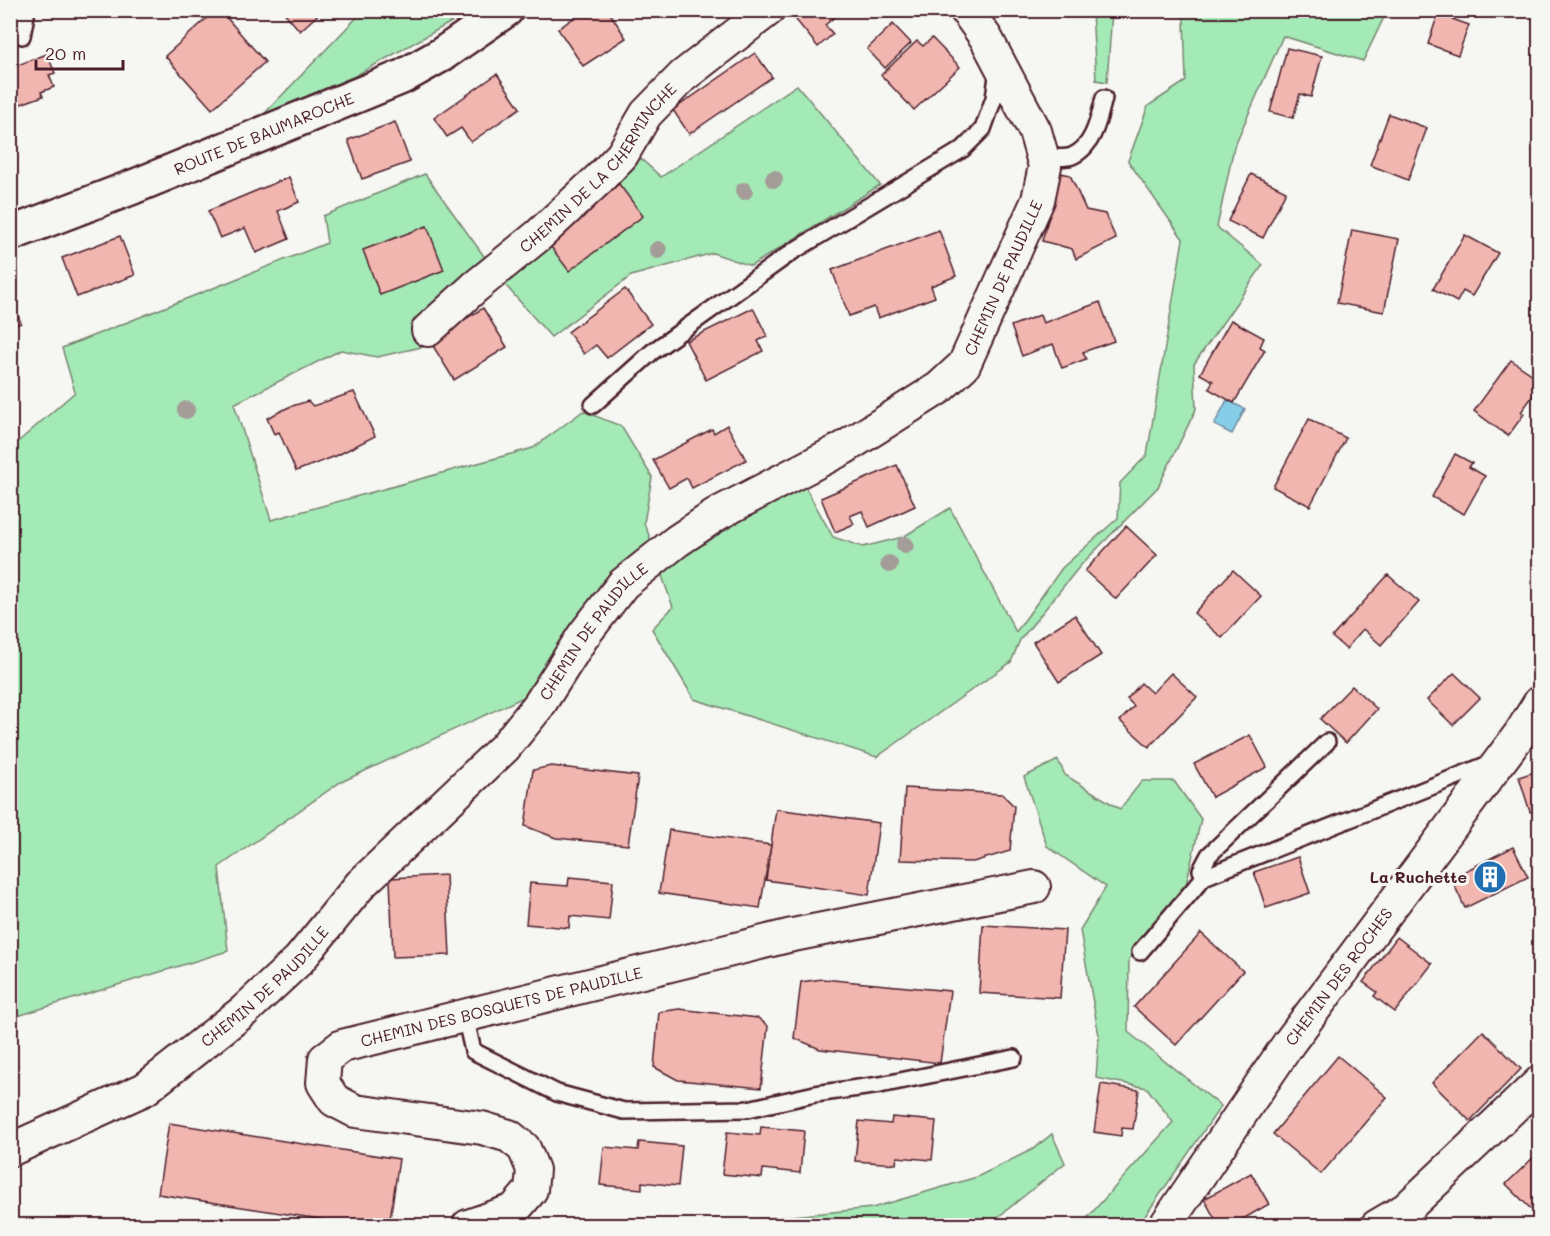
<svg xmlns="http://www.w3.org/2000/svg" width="1550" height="1236" viewBox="0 0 1550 1236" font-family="Mali,sans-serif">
<rect width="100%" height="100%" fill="#f6f6f2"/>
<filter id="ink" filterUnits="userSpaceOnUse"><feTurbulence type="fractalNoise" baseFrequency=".0167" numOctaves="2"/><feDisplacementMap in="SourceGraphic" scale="12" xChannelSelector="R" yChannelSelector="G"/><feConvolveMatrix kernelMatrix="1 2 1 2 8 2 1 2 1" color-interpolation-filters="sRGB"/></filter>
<g filter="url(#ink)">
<!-- green -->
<g fill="#a4eab6" stroke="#778470" stroke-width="1.5">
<polygon points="363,11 471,11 355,76 264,114"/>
<polygon points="1092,11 1112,11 1107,82 1096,80"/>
<polygon points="1174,11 1387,11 1363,61 1283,36 1234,147 1217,227 1263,265 1194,364 1196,409 1158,487 1080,566 1020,640 1011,662 877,757 694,699 652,629 673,607 660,570 803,483 833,537 863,547 903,537 950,508 1016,632 1062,568 1118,518 1120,483 1147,455 1183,239 1128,161 1148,106 1186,81 1184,18"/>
<polygon points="797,85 880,185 751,266 713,253 631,276 551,337 501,280 426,346 377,357 341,350 234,404 271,520 533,448 583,411 621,426 652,477 644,523 653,545 609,577 524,697 339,783 219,867 228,951 11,1018 11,448 75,392 62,348 327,243 323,216 425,174 486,259 604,155 618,138 661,177"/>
<polygon points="1058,760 1065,775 1120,809 1142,781 1174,781 1201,819 1181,907 1129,959 1128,1032 1221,1106 1139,1225 1081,1225 1173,1122 1147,1088 1096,1078 1099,1036 1080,930 1106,887 1047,846 1024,777"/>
<polygon points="1052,1134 1065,1163 993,1221 978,1225 701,1225 872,1208 977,1177 1033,1149"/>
</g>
<!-- water -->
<polygon fill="#86cee7" stroke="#6e889c" stroke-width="1.5" points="1227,400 1245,409 1232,434 1214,425"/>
<!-- building -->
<g fill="#f2b6b0" stroke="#4a1f2b" stroke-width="1.5">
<polygon points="216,10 220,10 265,62 212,109 165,56"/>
<polygon points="282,10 323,10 300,31"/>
<polygon points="585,10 608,10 626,38 583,66 558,29"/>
<polygon points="788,10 843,10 825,25 833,34 818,47"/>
<polygon points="1438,14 1469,25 1458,55 1428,44"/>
<polygon points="893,24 911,43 885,68 867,49"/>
<polygon points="932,38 960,67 914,110 881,75 917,41 923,46"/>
<polygon points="1287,48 1322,56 1311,97 1300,94 1293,118 1270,112"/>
<polygon points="755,53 772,77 689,134 673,110"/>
<polygon points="47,54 55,73 49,75 54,87 41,92 43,96 10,108 10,68"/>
<polygon points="497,74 520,108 471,142 461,128 447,137 434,118"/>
<polygon points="1389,114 1427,128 1408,180 1370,165"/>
<polygon points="395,122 410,162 362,179 348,140"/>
<polygon points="1061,173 1070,175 1086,210 1105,214 1116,239 1076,259 1072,249 1042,241"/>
<polygon points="1251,174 1286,191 1263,238 1228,221"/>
<polygon points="289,177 299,202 278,211 289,239 256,253 245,228 220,238 208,211"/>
<polygon points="619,184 643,216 569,271 545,239"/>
<polygon points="427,226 444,270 380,295 363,250"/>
<polygon points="939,230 956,276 931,286 935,297 878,318 874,307 849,316 832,270"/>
<polygon points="1352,230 1399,239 1384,312 1337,303"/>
<polygon points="1465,235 1498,253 1472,296 1463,291 1457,302 1433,289"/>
<polygon points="120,236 135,275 77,297 62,258"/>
<polygon points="625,289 651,324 607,358 596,345 584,354 568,332"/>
<polygon points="10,294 21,323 10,327"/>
<polygon points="1100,302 1114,341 1083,352 1086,359 1062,368 1053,344 1022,356 1011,326 1040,315 1043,323"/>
<polygon points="483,308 507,347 454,380 430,341"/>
<polygon points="753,308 767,336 758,341 763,351 706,380 686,341"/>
<polygon points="1231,320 1264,338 1260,347 1265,350 1234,403 1209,389 1213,381 1200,374"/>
<polygon points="1511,360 1540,380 1540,386 1521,412 1524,414 1508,436 1474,411"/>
<polygon points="354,392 375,436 336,456 296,471 279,432 274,434 267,418 289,407 308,401 313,406"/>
<polygon points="1309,419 1346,438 1310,506 1273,487"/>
<polygon points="727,425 746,460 692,488 687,478 669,488 653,460 712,429 714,433"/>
<polygon points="1455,454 1472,463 1469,467 1485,476 1464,514 1432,497"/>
<polygon points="897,465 915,506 869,527 862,511 850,516 854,524 835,532 821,498"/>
<polygon points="1126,526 1157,555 1116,599 1085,571"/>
<polygon points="1233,570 1261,596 1222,638 1194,613"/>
<polygon points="1388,575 1419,602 1381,645 1363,629 1346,649 1332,637"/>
<polygon points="1075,615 1101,655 1059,682 1033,642"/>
<polygon points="1171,673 1197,697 1149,747 1120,721 1134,706 1127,699 1141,683 1152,693"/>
<polygon points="1454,673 1480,698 1453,725 1427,700"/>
<polygon points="1352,686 1377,709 1346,743 1320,719"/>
<polygon points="1250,735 1267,767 1212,797 1194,764"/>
<polygon points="551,766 638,776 628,845 556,838 525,826 533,770"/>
<polygon points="1540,770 1540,810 1530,812 1519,777"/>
<polygon points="905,788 1002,794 1014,806 1010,851 973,862 900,860"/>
<polygon points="776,809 879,823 869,895 766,880"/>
<polygon points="669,830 771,845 760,908 659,893"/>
<polygon points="1513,847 1528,877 1465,908 1451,878"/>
<polygon points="1298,857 1310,893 1266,908 1254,872"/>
<polygon points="446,875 450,955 393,957 390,878"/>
<polygon points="569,877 613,881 609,920 570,916 569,928 526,924 530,883 568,886"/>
<polygon points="983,925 1065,930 1060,998 979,993"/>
<polygon points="1201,933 1243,971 1176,1045 1134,1007"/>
<polygon points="1397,937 1432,964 1395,1012 1374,996 1377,992 1363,982"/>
<polygon points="822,979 950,991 940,1063 820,1049 794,1038 801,982"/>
<polygon points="679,1009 758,1018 768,1026 761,1088 678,1080 654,1067 659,1012"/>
<polygon points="1483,1031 1521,1069 1470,1121 1432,1083"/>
<polygon points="1338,1056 1387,1097 1321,1174 1273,1134"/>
<polygon points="1101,1084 1139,1090 1133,1129 1122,1128 1121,1136 1094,1132"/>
<polygon points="892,1117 936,1121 932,1160 897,1157 896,1164 855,1161 859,1121 891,1124"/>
<polygon points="169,1123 399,1159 389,1226 364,1226 158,1194"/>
<polygon points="761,1127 804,1131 800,1173 763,1169 762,1178 722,1174 727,1132 760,1135"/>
<polygon points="639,1142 682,1146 678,1186 642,1182 642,1189 600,1185 604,1147 638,1150"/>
<polygon points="1540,1151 1540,1209 1535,1213 1506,1184"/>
<polygon points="1251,1173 1269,1204 1231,1226 1219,1226 1204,1199"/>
</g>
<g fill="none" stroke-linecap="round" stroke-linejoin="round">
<defs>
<g id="service">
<polyline points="22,36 27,10"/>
<path d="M1043,157c8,0 22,2 29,-1 22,-9 27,-39 32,-58"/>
<polyline points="593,405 652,352 792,252 963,149 983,129 994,98 998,69"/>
<polyline points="1327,742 1209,855 1201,870 1204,877 1491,763"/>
<polyline points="1140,952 1204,877"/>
<polyline points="465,1016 473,1051 557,1093 624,1111 748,1109 815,1094 880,1085 1014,1058"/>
</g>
<g id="minor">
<path id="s1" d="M428,330l47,-43 64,-52 61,-57 22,-23 24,-41 37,-38 85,-66"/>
<path id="s2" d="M10,1150l135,-61 99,-78 55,-51 62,-76 144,-137 34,-42 44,-69 40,-52 54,-43 42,-28 125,-65 95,-60 25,-23 74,-165 7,-34 -10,-35 -49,-93 -20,-28"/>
<path id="s3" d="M468,1226l46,-16 17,-20 2,-20 -9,-22 -15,-12 -27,-8 -127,-17 -21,-11 -11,-17 2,-24 17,-13 446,-110 246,-49"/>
<path id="s4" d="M1165,1226l124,-183 231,-309 20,-32"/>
<polyline points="1377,1226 1406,1209 1540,1082"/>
</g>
<g id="tertiary">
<path id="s5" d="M10,234l123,-47 269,-110 39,-22 65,-45"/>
</g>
</defs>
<!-- service casing -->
<use href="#service" stroke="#4a1f2b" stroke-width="20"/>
<!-- minor casing -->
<use href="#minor" stroke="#4a1f2b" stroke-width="36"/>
<!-- tertiary casing -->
<use href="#tertiary" stroke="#4a1f2b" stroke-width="38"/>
<!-- service -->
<use href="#service" stroke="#f6f6f2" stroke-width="15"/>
<!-- minor -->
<use href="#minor" stroke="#f6f6f2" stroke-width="32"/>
<!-- tertiary -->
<use href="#tertiary" stroke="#f6f6f2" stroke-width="33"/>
</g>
<!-- trees -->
<g fill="#a49c98">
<circle cx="774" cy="179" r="9"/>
<circle cx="744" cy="191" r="9"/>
<circle cx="658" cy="250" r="9"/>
<circle cx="186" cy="410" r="9"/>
<circle cx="905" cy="545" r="9"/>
<circle cx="889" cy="564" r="9"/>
</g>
</g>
<!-- icons -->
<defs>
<symbol id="building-disc" viewBox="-11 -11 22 22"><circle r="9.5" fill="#1f6fb2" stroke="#f6f6f2"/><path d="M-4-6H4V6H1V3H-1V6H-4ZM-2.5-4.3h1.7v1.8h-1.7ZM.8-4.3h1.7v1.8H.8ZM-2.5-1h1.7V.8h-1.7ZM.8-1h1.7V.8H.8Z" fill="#fff"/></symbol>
</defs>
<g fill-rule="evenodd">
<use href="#building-disc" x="1471" y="858" width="38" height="38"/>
</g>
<g text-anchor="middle" stroke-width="6" stroke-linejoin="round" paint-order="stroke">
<!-- street labels -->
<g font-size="16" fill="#4a1f2b" stroke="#f6f6f2">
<text dy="6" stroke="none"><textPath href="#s5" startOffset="273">ROUTE DE BAUMAROCHE</textPath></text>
<text dy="6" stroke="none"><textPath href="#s1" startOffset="236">CHEMIN DE LA CHERMINCHE</textPath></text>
<text dy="6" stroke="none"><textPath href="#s2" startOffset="1350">CHEMIN DE PAUDILLE</textPath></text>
<text dy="6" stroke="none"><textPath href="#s2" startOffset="792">CHEMIN DE PAUDILLE</textPath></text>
<text dy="6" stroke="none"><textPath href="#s4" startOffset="304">CHEMIN DES ROCHES</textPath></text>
<text dy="6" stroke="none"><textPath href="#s2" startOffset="306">CHEMIN DE PAUDILLE</textPath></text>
<text dy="6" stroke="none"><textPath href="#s3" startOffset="548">CHEMIN DES BOSQUETS DE PAUDILLE</textPath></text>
</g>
<!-- poi labels -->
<g font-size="16" font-weight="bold" fill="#4a1f2b" stroke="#f6f6f2" text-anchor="end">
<text x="1467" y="883">La Ruchette</text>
</g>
</g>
<!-- margin -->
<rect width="1550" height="1236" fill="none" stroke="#f6f6f2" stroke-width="36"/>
<rect x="18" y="18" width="1514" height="1200" fill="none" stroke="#4a1f2b" stroke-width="2" filter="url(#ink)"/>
<!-- scale -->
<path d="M36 60v9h87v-9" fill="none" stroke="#4a1f2b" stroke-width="3"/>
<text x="45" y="60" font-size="18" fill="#4a1f2b" stroke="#f6f6f2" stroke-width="4.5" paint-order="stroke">20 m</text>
</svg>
